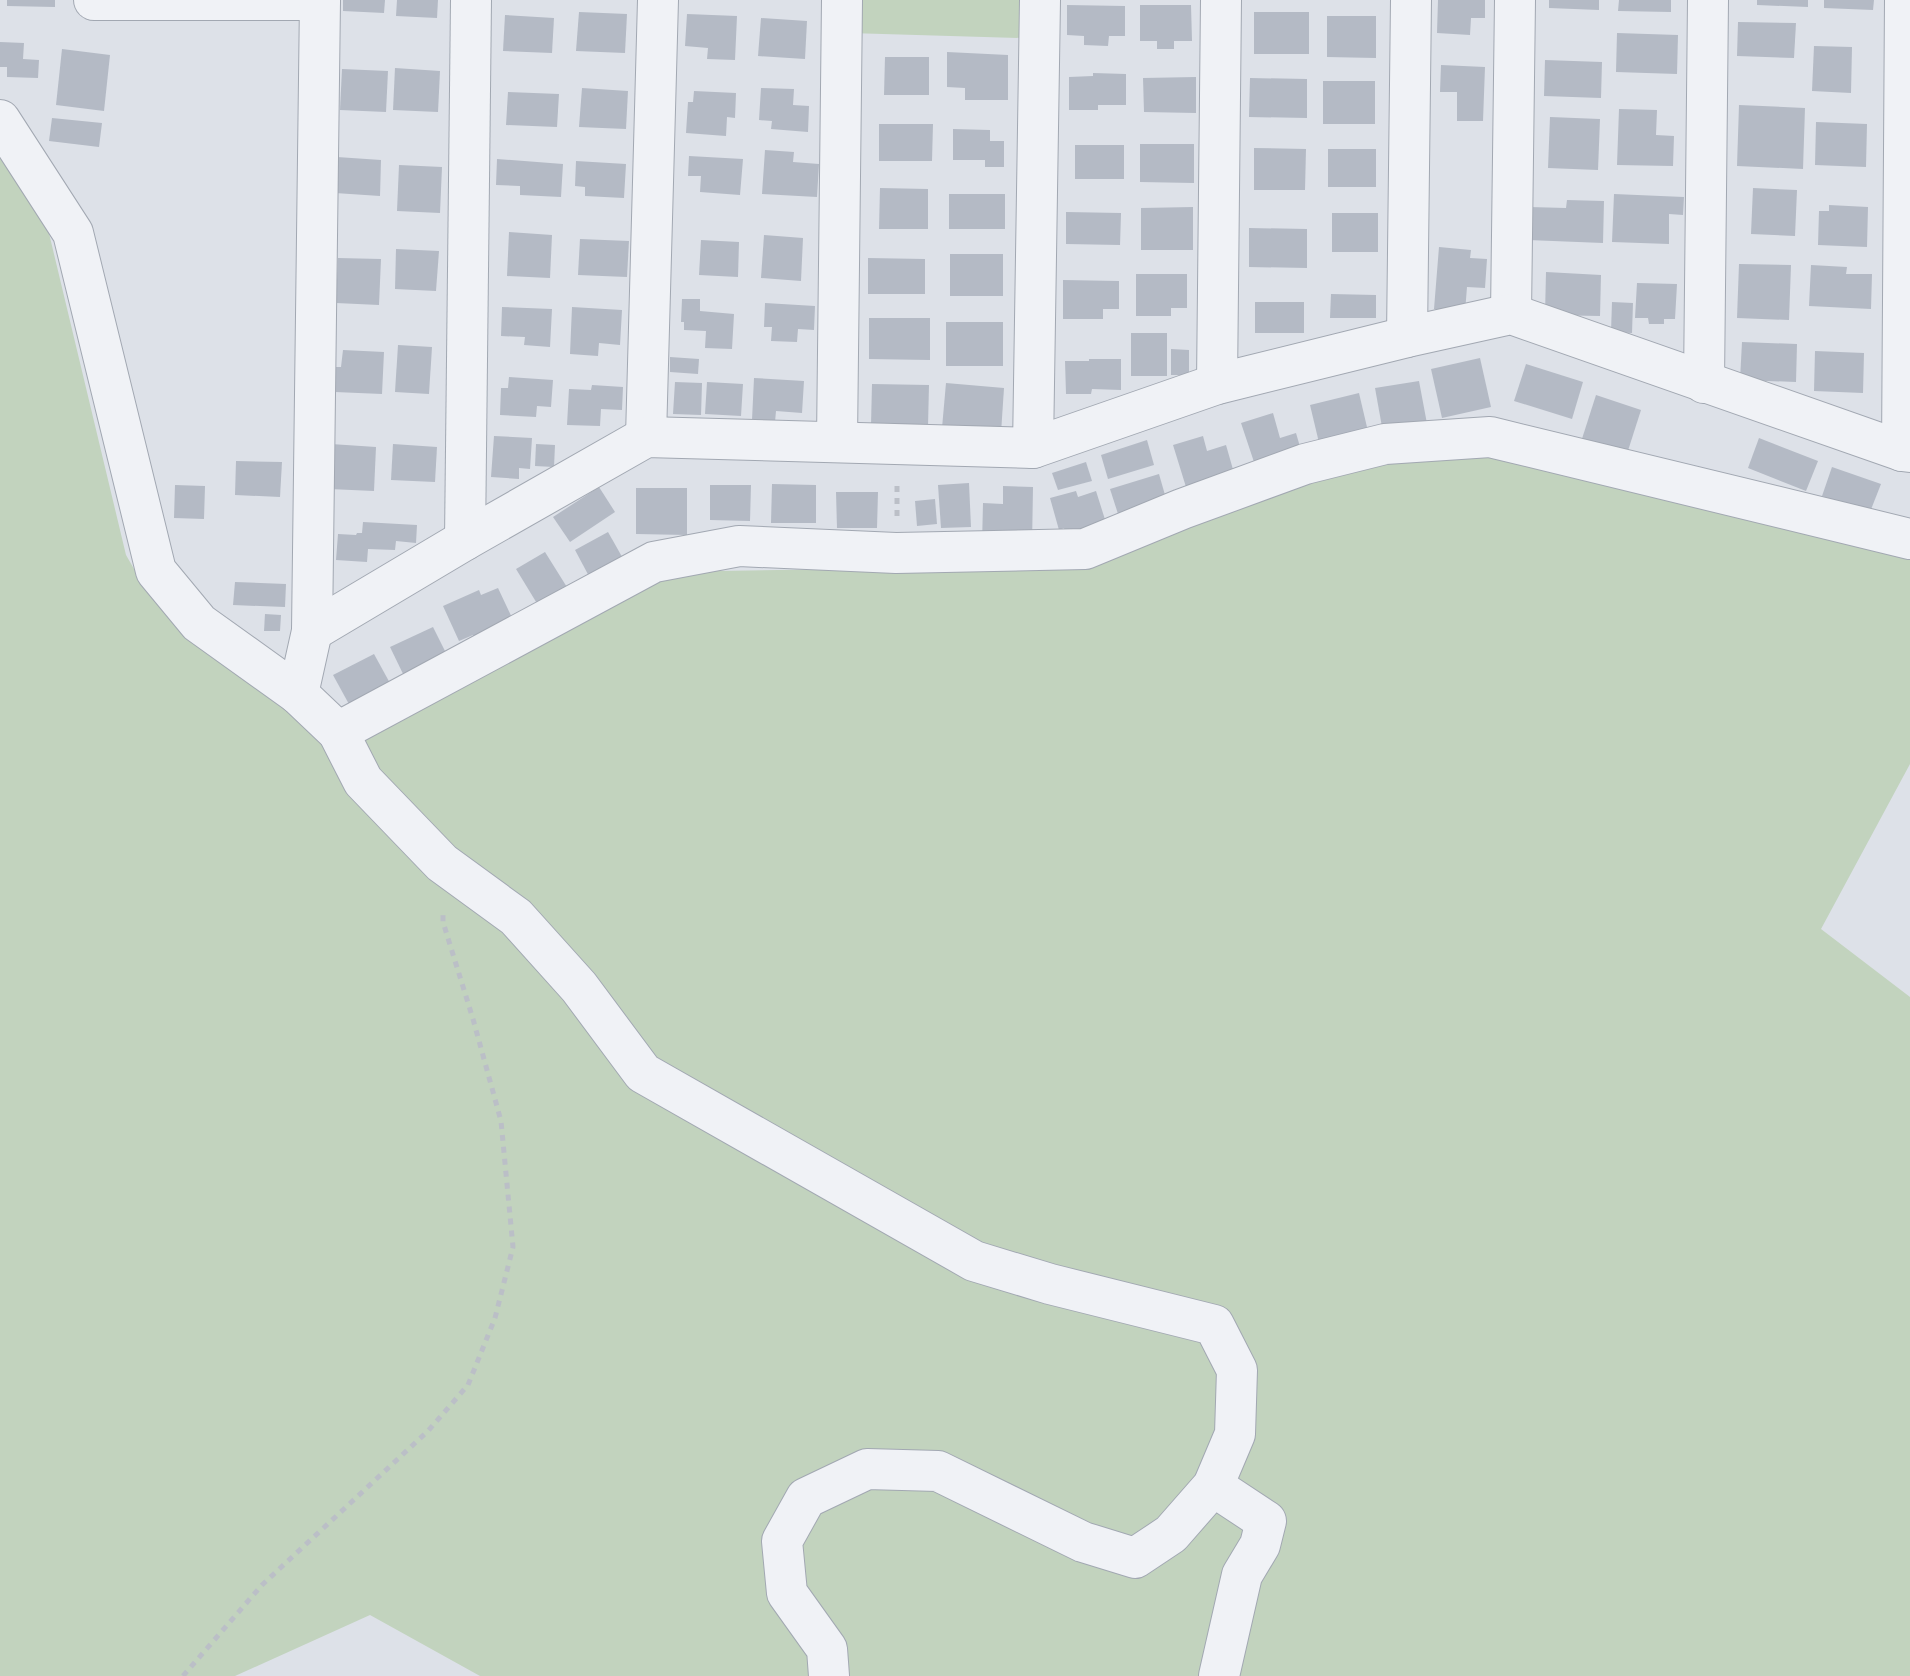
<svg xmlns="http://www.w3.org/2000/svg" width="1910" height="1676" viewBox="0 0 1910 1676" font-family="'Asap Condensed',sans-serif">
<rect width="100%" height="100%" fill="#dde1e8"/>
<!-- green -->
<g fill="#c2d3be">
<polygon points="850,0 1023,0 1022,38 849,33"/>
<polygon points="0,145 48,229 126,555 145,588 336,744 653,572 1096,565 1306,482 1413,453 1508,451 1910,556 1910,764 1821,929 1910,997 1910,1676 480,1676 370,1615 235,1676 0,1676"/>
</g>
<!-- building -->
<g fill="#b4bac5">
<polygon points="7,0 55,0 55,7 7,6"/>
<polygon points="343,0 385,0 384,13 343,11"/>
<polygon points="397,0 438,0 437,18 396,16"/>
<polygon points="1438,0 1485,0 1485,18 1471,18 1470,35 1437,33"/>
<polygon points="1549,0 1599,0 1599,10 1549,8"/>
<polygon points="1619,0 1671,0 1671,12 1618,11"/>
<polygon points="1757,0 1808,0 1808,7 1757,5"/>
<polygon points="1824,0 1874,0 1873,10 1824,8"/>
<polygon points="1067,5 1125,6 1125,36 1109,36 1108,46 1084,45 1084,36 1067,35"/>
<polygon points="1140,5 1191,5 1192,41 1174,41 1174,49 1157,49 1157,41 1140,41"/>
<polygon points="579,12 627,14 625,53 576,51"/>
<rect x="1254" y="12" width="55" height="42"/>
<polygon points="687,14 737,16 735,60 707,59 708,48 685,46"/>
<polygon points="505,15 554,18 552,53 503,51"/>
<polygon points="1327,16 1376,16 1376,58 1327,57"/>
<polygon points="761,18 807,21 805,59 758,56"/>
<polygon points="1738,22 1796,23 1794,58 1737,56"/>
<polygon points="1617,33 1678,35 1677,74 1616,72"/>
<polygon points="0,42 24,43 23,59 39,60 38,78 7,77 7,67 0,67"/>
<polygon points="1814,46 1852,47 1851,93 1812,91"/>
<polygon points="62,49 110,55 104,111 56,105"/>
<polygon points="947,52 1008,55 1008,100 965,100 965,88 947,87"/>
<polygon points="885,57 929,57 929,95 884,95"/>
<polygon points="1545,60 1602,62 1601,98 1544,96"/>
<polygon points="1441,65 1485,67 1483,121 1457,121 1457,92 1440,92"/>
<polygon points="395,68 440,71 438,112 393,110"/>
<polygon points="342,69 388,71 386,112 340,110"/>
<polygon points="1093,73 1126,74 1126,105 1098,105 1098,110 1069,110 1069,77 1093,76"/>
<polygon points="1196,77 1196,113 1144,112 1143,78"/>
<polygon points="1250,78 1307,79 1307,118 1249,117"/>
<rect x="1323" y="81" width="52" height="43"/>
<polygon points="582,88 628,91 626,129 579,127"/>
<polygon points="761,88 794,89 793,105 809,106 808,132 771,129 772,121 759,120"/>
<polygon points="694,91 736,93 735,118 727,117 726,136 686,133 688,102 693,102"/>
<polygon points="508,92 559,94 557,127 506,125"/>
<polygon points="1739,105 1805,108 1803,169 1737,166"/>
<polygon points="1619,109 1657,110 1656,135 1674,136 1673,166 1617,165"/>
<polygon points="1550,117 1600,119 1598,170 1548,168"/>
<polygon points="52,118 102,123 99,147 49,141"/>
<polygon points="1816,122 1867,124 1866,167 1815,165"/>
<polygon points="879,124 933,124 932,161 879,161"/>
<polygon points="953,129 990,130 990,141 1004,141 1004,167 985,167 985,160 953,160"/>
<polygon points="1140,144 1194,144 1194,183 1140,182"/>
<rect x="1075" y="145" width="49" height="34"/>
<polygon points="1254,148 1306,149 1305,190 1254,190"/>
<rect x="1328" y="149" width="48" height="38"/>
<polygon points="765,150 794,152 793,162 819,164 817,197 762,194"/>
<polygon points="689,156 743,159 740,195 700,192 701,176 688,176"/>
<polygon points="337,157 381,160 380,196 335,193"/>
<polygon points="497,159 563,164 561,197 520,195 520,186 496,185"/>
<polygon points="576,161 626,164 624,198 585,196 585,187 575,186"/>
<polygon points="399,165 442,167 440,213 397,211"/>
<polygon points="880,188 928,189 928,229 879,229"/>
<polygon points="1753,188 1797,190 1795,236 1751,234"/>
<rect x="949" y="194" width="56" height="35"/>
<polygon points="1614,194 1684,197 1683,215 1669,214 1669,244 1612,242"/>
<polygon points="1567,200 1604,201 1603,243 1528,240 1529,207 1566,208"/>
<polygon points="1829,205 1868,207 1867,247 1818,245 1819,211 1829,211"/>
<polygon points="1193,207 1193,250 1141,250 1141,208"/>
<polygon points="1066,212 1121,213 1120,245 1066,244"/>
<rect x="1332" y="213" width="46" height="39"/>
<polygon points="1249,228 1307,229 1307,268 1249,267"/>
<polygon points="509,232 552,235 550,278 507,276"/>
<polygon points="764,235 803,238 801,281 761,278"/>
<polygon points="580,239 629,241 627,277 578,275"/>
<polygon points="701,240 739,242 738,277 699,275"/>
<polygon points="1439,247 1471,250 1470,258 1487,259 1485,288 1467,287 1465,312 1434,309"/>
<polygon points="396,249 439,251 436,291 395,289"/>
<rect x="950" y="254" width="53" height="42"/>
<polygon points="338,258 381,259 379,305 336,303"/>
<polygon points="868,258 925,259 925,294 868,294"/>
<polygon points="1739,264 1791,265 1789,320 1737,318"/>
<polygon points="1811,265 1847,267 1846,274 1872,274 1871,309 1809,306"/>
<polygon points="1546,272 1601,275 1600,316 1545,315"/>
<polygon points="1136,274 1187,274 1187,308 1171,308 1171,316 1136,316"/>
<polygon points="1063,280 1119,281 1119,309 1103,309 1103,319 1063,319"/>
<polygon points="1637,283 1677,284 1675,319 1664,319 1664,324 1649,324 1648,318 1635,318"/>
<polygon points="1331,294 1376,295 1376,318 1330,318"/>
<polygon points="682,299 700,299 700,311 734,314 732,349 705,348 706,331 684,330 684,322 681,322"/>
<rect x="1255" y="302" width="49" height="31"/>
<polygon points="1612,302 1633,303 1632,333 1611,332"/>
<polygon points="765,303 815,306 814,330 798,329 797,342 771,341 772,327 764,327"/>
<polygon points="502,307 552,309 550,347 524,345 525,337 501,336"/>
<polygon points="572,307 622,310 620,345 599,343 598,356 570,354"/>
<polygon points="869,318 930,318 930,360 869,359"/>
<rect x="946" y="322" width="57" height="44"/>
<rect x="1131" y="333" width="36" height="43"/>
<polygon points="1742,342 1797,344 1796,382 1740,380"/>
<polygon points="398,345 432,347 429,394 395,392"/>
<polygon points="1171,349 1189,350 1189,375 1171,375"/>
<polygon points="343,350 384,352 382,394 335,392 336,367 341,367"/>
<polygon points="1815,351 1864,353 1863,393 1814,391"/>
<polygon points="670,357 699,359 698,374 670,372"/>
<polygon points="1480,358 1491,407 1442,418 1431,369"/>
<polygon points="1089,359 1121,359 1121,390 1092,389 1091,394 1066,394 1065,361 1089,361"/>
<polygon points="1526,364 1583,382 1572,419 1514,401"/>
<polygon points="509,377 553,380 551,407 537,406 536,417 500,415 501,388 508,388"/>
<polygon points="754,378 804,381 802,413 776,411 775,422 752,420"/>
<polygon points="1419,381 1428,429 1384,438 1375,388"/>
<polygon points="675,382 702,383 701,415 673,414"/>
<polygon points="707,382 743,384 741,416 705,414"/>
<polygon points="946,383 1004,388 1001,433 942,428"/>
<polygon points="872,384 929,385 928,426 871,425"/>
<polygon points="592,385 623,387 622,410 601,409 600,426 567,425 569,389 591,390"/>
<polygon points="1359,393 1370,440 1321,451 1310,405"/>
<polygon points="1596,395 1641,410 1625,460 1580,445"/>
<polygon points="1273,413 1280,438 1296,433 1303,457 1257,471 1241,423"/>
<polygon points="494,436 532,438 530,469 519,468 519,479 491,477"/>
<polygon points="1203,436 1207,451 1226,445 1234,473 1186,487 1173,445"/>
<polygon points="1759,438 1818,461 1806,491 1748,468"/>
<polygon points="1147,440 1154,465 1108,479 1101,455"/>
<polygon points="331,444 376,447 374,491 329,489"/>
<polygon points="393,444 437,447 435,482 391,480"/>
<polygon points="536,444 555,445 554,467 535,466"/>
<polygon points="236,461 282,462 280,497 235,495"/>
<polygon points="1086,462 1092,481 1058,490 1052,473"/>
<polygon points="1832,467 1881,484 1870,512 1822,496"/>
<polygon points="1159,474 1167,502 1119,517 1110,489"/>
<polygon points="969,483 971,527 941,528 938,485"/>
<polygon points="772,484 816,485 816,523 771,523"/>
<polygon points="175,485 205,486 204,519 174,518"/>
<polygon points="710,485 751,485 750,521 710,520"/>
<polygon points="1003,486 1033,487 1032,546 982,545 983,503 1003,504"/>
<polygon points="599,487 615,512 570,542 553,517"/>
<polygon points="636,488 687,488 687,535 636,534"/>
<polygon points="1076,491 1078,497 1096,491 1108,529 1068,541 1064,528 1059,530 1050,498"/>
<polygon points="836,492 878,492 877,528 837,528"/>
<polygon points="935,499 937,524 917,526 915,501"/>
<polygon points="363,522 417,525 416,543 396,541 395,550 368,549 367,562 336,560 338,534 356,535 357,533 362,533"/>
<polygon points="608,532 625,562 591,580 575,550"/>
<polygon points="545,552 570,592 541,610 516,569"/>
<polygon points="235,582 286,584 285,607 233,605"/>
<polygon points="498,588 515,624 477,642 473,635 459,641 443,606 479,590 481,595"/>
<polygon points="265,614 281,615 280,631 264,631"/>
<polygon points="433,627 449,659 406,680 390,647"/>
<polygon points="374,654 391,685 350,706 333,675"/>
</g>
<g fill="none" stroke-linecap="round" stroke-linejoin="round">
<defs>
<g id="minor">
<polyline points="94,0 320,0"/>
<polyline points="320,0 312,631 298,694 338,732 363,781 442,863 516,917 579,987 643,1073 974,1261 1050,1284 1214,1325 1237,1370 1235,1434 1213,1486 1171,1534 1135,1558 1083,1542 938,1471 867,1469 806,1498 782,1541 787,1593 827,1649 829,1676"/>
<polyline points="0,120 73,233 156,571 199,623 298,694"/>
<polyline points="1511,314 1515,0"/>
<polyline points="1407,337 1411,0"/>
<polyline points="1704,383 1708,0"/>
<polyline points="1217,384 1221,0"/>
<polyline points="646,437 658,0"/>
<polyline points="837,441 842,0"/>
<polyline points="1033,448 1040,0"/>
<polyline points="1902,451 1905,0"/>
<polyline points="465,540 471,0"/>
<polyline points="312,631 465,540 646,437 1033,448 1217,384 1407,337 1511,314 1902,451 1910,452"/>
<polyline points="338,732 654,562 739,546 896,553 1085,549 1182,509 1305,464 1385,444 1490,437 1910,539"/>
<polyline points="1213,1486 1266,1521 1260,1545 1242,1575 1219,1676"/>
</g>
</defs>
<!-- minor casing -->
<use href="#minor" stroke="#a2a8b2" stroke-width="42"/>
<!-- path -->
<g stroke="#bbbfc7" stroke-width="5" stroke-dasharray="6 6" stroke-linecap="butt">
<polyline points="897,516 897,482"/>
<polyline points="183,1676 262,1585 428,1431 468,1385 495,1318 513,1247 501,1121 473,1019 443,922 443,912"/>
</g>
<!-- minor -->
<use href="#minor" stroke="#f0f2f6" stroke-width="40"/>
</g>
</svg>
